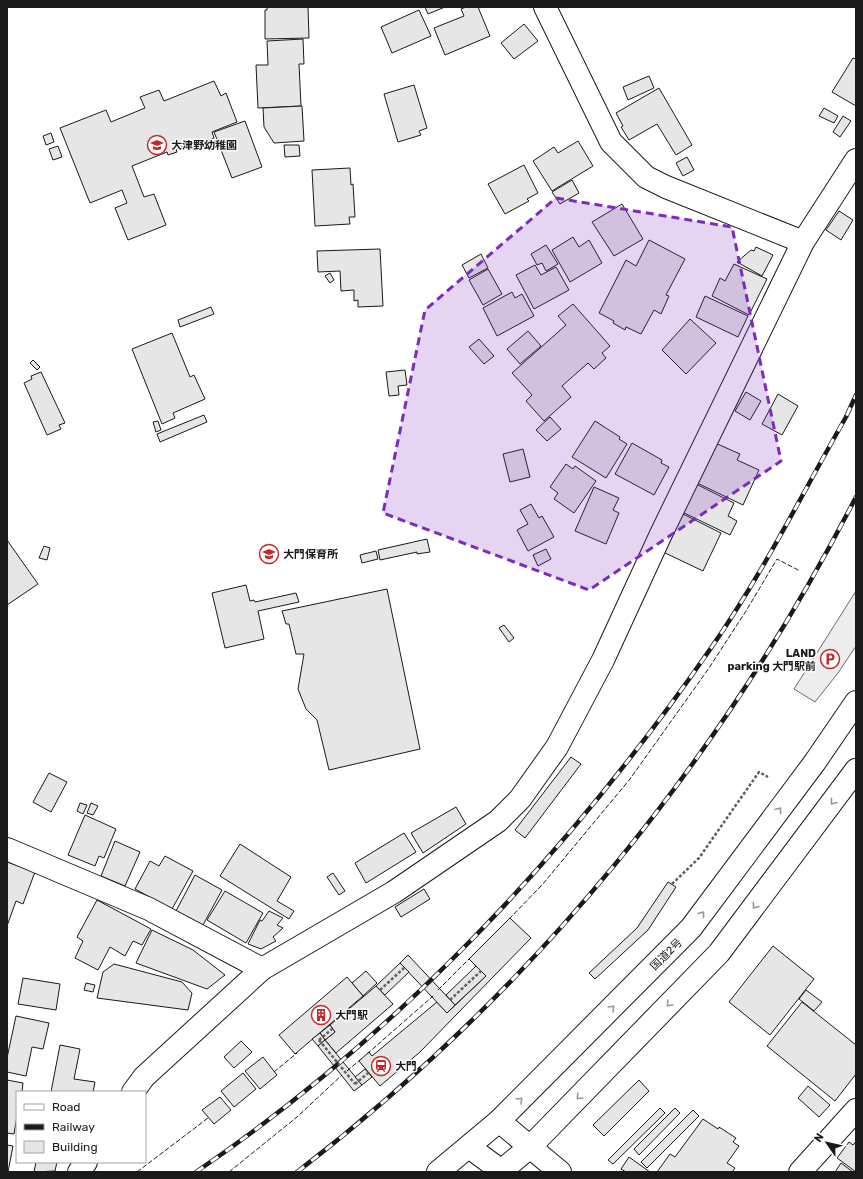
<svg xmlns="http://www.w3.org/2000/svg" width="863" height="1179" viewBox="0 0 863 1179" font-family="Rubik,'Noto Sans JP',sans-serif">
<rect width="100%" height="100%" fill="#fff"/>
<!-- built -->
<polygon fill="#ededed" stroke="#6a6a6a" points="856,591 856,646 838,673 815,702 794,689"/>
<!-- building -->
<g fill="#e6e6e6" stroke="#1a1a1a">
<polygon points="267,7 308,7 309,38 265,39 265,10 267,10"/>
<polygon points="425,7 445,7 428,14"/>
<polygon points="466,7 478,7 490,36 445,55 434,28 464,16 461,9"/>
<polygon points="419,10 431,36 392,53 381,27"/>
<polygon points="524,24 538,41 514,59 501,43"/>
<polygon points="303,39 304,64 299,64 301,106 258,108 256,65 268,65 267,41"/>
<polygon points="853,58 856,59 856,106 832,92"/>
<polygon points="649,76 654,88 628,100 623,87"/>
<polygon points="214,81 221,96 226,93 237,122 212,132 214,138 202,143 200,139 176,149 177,152 168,155 167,152 132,166 144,197 154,194 166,225 128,240 115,208 127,203 122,190 90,203 60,128 106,110 111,122 145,108 140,97 159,90 164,101"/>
<polygon points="414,85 427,128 419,131 421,135 398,142 384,94"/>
<polygon points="659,88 692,145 676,155 657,124 629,140 621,127 623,126 616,113"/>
<polygon points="302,106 304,141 274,143 264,127 263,108"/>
<polygon points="824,108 838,116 834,123 819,116"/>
<polygon points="843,116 851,121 840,137 833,132"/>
<polygon points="245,121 262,167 232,178 214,132"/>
<polygon points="51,133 54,142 46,145 43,136"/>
<polygon points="578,141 593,166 552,191 533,161 554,147 558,153"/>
<polygon points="284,145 299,145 300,156 285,157"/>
<polygon points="58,146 62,157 53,160 49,149"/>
<polygon points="687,157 694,170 683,176 676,163"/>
<polygon points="524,165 538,193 527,199 529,201 505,214 488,184"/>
<polygon points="350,168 351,185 353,184 355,217 349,217 350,224 315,226 312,170"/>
<polygon points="572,180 579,193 560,204 552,192"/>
<polygon points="622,204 643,239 614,256 592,222"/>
<polygon points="839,211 853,220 841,240 826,230"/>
<polygon points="573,237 579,247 589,240 602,263 570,282 552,250"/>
<polygon points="649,240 685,259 666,295 669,296 661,314 654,310 641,334 626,327 625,330 613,323 614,321 599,313 626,260 636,266"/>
<polygon points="546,245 558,264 546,271 542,263 537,265 531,254"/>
<polygon points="756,247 773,255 762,276 737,262 751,250 754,251"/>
<polygon points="380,249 383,306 358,307 358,300 354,301 354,290 341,291 340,271 318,272 317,251"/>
<polygon points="481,254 488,268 469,278 462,265"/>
<polygon points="734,264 767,279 749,315 712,296 720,278 725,281"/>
<polygon points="535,265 541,275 556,267 569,290 534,309 516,275"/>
<polygon points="488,269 502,294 483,305 469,280"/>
<polygon points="330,273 334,280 330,283 325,276"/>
<polygon points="512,292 515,298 522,294 534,316 497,336 483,308"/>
<polygon points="705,296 748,316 738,337 696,317"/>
<polygon points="573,304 610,346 602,353 606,358 594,369 588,363 562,386 571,397 544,421 526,401 532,395 512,373 566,325 558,316"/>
<polygon points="211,307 214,314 180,327 178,320"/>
<polygon points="690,319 716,343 686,374 662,350"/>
<polygon points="528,331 541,346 520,364 507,349"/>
<polygon points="172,333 190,377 194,375 205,399 173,413 175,418 162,424 132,349"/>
<polygon points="479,339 494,356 484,364 469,347"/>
<polygon points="33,360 40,367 37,370 30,363"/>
<polygon points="405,370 407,385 398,386 399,395 389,396 386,372"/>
<polygon points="41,372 65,423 59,425 61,429 47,435 24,383 32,379 31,376"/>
<polygon points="746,392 761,401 750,420 735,411"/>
<polygon points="778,394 798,406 782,435 762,424"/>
<polygon points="204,415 207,422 160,442 157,434"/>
<polygon points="550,417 561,429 547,441 536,430"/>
<polygon points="158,421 161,430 156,432 153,422"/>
<polygon points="595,421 620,437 619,439 627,444 606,478 572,457"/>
<polygon points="713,442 740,454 737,460 759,470 743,505 695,482"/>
<polygon points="632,443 662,460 661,463 669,467 654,495 615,474"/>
<polygon points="523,449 530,477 510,482 503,454"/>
<polygon points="566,464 573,469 575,466 596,481 574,513 554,499 558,493 550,487"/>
<polygon points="694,483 734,503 728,516 737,521 730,535 680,511"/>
<polygon points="594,487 619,498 613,510 619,513 606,544 575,531"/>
<polygon points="531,504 539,518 542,516 554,537 528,551 517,530 528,524 520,510"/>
<polygon points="679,512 721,533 703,571 661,551"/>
<polygon points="427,539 430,552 417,554 417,552 380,560 378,550"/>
<polygon points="7,540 38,584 7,605"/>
<polygon points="44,546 50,548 47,560 39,558"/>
<polygon points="546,549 551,559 538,566 533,555"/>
<polygon points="376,551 378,559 362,563 360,555"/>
<polygon points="246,585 250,601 254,600 255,602 296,593 299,602 258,611 264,639 225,648 212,593"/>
<polygon points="387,589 420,749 329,770 317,720 306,709 298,689 304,654 296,654 289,624 286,624 282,611"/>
<polygon points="504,625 514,638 509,642 499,628"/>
<polygon points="571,757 581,764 525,838 515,830"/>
<polygon points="49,773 67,782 51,812 33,802"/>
<polygon points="80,803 87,805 83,814 77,811"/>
<polygon points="91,803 98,806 93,815 87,813"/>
<polygon points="456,807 466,824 423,853 411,833"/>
<polygon points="85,815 116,829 104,858 99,856 95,866 68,855"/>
<polygon points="404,833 416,852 366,883 355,863"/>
<polygon points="115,841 140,852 125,886 101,876"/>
<polygon points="240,844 291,877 277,901 294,911 289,919 220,876"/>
<polygon points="165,856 193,871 172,909 135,889 150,861 159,866"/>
<polygon points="7,862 35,872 23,904 16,901 7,926"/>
<polygon points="333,873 345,891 339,895 327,877"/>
<polygon points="195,875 222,890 203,925 176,911"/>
<polygon points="668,882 676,887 648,930 595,979 589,973 637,928"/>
<polygon points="424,889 430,899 401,917 395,907"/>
<polygon points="225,891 263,913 246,943 207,920"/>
<polygon points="97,900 151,929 142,945 133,941 125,956 110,947 98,970 75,958 83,941 77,937"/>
<polygon points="269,911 283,918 277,925 283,928 273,937 276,941 261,949 248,944 260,920 262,921"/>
<polygon points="510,918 531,938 420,1052 380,1086 359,1061 369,1052 372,1056 437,1002 447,1013 486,976 469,959"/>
<polygon points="152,930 193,950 225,975 207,989 136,963"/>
<polygon points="773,946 814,979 770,1035 729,1002"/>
<polygon points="408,955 455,1005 447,1013 400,963"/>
<polygon points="400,963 409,972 385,995 376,986"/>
<polygon points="114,964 182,982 192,993 188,1010 97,998 103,972"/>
<polygon points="476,966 486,976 455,1005 446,995"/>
<polygon points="366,971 377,983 363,996 352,983"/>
<polygon points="347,977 363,996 295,1054 279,1035"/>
<polygon points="23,978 60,984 56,1010 18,1004"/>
<polygon points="86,983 95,985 93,992 84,990"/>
<polygon points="376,986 393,1004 336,1053 325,1040 335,1032 330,1025"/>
<polygon points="806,990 822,1002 814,1011 799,999"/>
<polygon points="802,1002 856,1045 856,1074 835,1101 767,1046"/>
<polygon points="16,1016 49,1023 43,1049 32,1047 26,1076 7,1072 7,1058"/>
<polygon points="330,1025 335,1032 325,1040 320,1033"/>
<polygon points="320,1033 325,1040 318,1046 312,1039"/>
<polygon points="325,1040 362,1085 354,1091 318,1046"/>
<polygon points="241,1041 252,1052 234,1068 224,1057"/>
<polygon points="60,1045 80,1049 74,1079 95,1082 93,1092 51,1092"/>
<polygon points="263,1057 277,1075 260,1089 245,1071"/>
<polygon points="365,1069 372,1077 362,1085 355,1077"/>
<polygon points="243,1073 256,1089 234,1107 221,1091"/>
<polygon points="7,1080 23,1083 22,1092 17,1092 17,1116 14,1134 7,1133"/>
<polygon points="639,1080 649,1091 604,1136 593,1125"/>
<polygon points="808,1086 830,1105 819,1117 798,1098"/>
<polygon points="220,1097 231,1110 214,1124 202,1110"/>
<polygon points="660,1108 665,1113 613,1164 608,1160"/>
<polygon points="675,1108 680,1113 639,1155 634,1149"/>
<polygon points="693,1110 699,1116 647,1168 641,1162"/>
<polygon points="703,1119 718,1129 719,1127 736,1138 733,1142 739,1146 727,1163 735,1168 732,1172 657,1172 670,1154 675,1157"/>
<polygon points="856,1141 856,1172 837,1158 849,1142 853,1145"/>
<polygon points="7,1145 13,1146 8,1172 7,1172"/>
<polygon points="629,1157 650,1172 626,1172 621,1169"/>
<polygon points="36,1162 57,1162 55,1171 34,1172"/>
<polygon points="841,1163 853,1172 835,1172"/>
</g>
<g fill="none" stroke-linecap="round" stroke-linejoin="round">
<defs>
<g id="street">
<polyline points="545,7 611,142 646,177 666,187 803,242"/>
<polyline points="7,849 149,909 262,969 394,892 498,821 520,799 557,747 603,660 661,534 803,242 856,160"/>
<polyline points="133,1092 144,1077 262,969"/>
<polyline points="79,1172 86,1162"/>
<polyline points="800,1172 856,1110"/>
</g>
<g id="secondary">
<polyline points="499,1121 560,1172"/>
<polyline points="469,1147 503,1172"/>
</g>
<g id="highway">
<polyline points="438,1172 499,1121 691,928 815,762 856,702"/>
<polyline points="500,1172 530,1147 719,953 856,770"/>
</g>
</defs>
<!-- street casing -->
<use href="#street" stroke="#1a1a1a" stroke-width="24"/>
<!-- secondary casing -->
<use href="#secondary" stroke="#1a1a1a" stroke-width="24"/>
<!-- highway casing -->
<use href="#highway" stroke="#1a1a1a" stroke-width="24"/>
<!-- path -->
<g stroke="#5f5f5f" stroke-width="2.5" stroke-dasharray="3 2" stroke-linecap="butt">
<polyline points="672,884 699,858 759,772 768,777"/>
<polyline points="380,990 404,968"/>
<polyline points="450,1000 481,971"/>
<polyline points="319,1040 332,1029"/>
<polyline points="355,1084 368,1073"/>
</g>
<!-- street -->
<use href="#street" stroke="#fff" stroke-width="22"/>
<!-- secondary -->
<use href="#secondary" stroke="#fff" stroke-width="22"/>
<!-- highway -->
<use href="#highway" stroke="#fff" stroke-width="22"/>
<defs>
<g id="rail">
<path d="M196,1172c203,-138 375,-322 515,-524 51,-73 91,-154 135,-231l10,-22"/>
<path d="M297,1172c236,-181 423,-411 559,-675"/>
</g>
</defs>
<!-- rail casing -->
<use href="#rail" stroke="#1a1a1a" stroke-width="4.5"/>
<!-- rail -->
<use href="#rail" stroke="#fff" stroke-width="3" stroke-dasharray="9" stroke-linecap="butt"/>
<!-- path-bridge -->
<polyline stroke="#5f5f5f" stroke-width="2.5" stroke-dasharray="3 2" stroke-linecap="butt" points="319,1040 355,1084"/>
<!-- fence -->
<g stroke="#1a1a1a" stroke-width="1" stroke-dasharray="5 2" stroke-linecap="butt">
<polyline points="509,919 542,885 630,779 709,668 746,611 777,559 800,571"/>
<polyline points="438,990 471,957"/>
<polyline points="367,1054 433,996"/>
<polyline points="347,1071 361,1059"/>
<polyline points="274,1072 297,1053"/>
<polyline points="137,1172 208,1118"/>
<polyline points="229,1172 297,1117 342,1075"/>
</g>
</g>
<!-- one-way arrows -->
<defs><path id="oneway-chevron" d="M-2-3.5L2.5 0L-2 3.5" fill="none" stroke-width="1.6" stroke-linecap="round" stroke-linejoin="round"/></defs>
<g stroke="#989898">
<use href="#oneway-chevron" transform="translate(833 802) rotate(127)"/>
<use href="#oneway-chevron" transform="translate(779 810) rotate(-53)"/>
<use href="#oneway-chevron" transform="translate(755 906) rotate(127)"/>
<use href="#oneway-chevron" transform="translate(702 914) rotate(-53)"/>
<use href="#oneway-chevron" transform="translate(669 1004) rotate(134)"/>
<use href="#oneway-chevron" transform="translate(612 1008) rotate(-45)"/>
<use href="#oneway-chevron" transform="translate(579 1097) rotate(134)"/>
<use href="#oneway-chevron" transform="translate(520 1100) rotate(-45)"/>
</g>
<!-- marked area -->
<path fill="#7b2cbf" fill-opacity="0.2" stroke="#7b2cbf" stroke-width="3" stroke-dasharray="8 5" stroke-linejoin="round" d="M556,198l176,29 49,234 -192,129 -206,-77 42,-203z"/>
<!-- icons -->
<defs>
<symbol id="school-ring" viewBox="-11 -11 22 22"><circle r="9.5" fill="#fff" stroke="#c62828" stroke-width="1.5"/><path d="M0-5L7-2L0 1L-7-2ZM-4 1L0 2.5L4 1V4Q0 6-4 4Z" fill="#c62828"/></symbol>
<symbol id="parking-ring" viewBox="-11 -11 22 22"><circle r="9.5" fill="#fff" stroke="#c62828" stroke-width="1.5"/><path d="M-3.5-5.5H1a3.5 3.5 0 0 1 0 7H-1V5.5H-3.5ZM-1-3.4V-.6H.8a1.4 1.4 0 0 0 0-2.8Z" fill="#c62828"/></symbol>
<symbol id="building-ring" viewBox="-11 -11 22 22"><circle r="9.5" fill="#fff" stroke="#c62828" stroke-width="1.5"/><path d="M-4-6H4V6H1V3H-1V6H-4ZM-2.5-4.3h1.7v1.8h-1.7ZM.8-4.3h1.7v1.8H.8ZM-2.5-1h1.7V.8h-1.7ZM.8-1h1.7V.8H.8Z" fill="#c62828"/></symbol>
<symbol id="station-ring" viewBox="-11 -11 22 22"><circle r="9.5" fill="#fff" stroke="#c62828" stroke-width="1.5"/><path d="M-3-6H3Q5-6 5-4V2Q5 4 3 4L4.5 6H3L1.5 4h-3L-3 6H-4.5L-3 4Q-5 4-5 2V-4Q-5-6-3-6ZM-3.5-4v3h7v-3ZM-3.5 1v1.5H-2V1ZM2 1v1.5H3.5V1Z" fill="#c62828"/></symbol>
</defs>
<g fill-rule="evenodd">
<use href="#school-ring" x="146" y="134" width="22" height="22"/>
<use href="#school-ring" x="258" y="543" width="22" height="22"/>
<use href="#parking-ring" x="819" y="648" width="22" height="22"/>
<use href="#building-ring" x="310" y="1004" width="22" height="22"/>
<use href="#station-ring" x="370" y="1055" width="22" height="22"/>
</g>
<g text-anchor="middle" stroke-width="3" stroke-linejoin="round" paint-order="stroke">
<!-- poi labels -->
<g font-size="11" font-weight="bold" fill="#1a1a1a" stroke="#fff" text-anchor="start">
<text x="171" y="149">大津野幼稚園</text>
<text x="283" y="558">大門保育所</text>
<text x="816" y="657" text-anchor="end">LAND<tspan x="816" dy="13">parking 大門駅前</tspan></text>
<text x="335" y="1019">大門駅</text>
<text x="395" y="1070">大門</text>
</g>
<!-- street labels -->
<g font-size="11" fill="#1a1a1a" stroke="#fff">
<text transform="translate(666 954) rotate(-45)" y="4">国道2号</text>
</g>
</g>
<!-- border -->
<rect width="863" height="1179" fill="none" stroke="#1a1a1a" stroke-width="16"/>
<!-- legend -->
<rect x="16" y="1091" width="130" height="72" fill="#ffffff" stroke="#a3a3a3"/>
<rect x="24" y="1104" width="20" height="6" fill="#ffffff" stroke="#a3a3a3"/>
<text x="52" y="1111" font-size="12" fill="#1a1a1a">Road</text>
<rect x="24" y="1124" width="20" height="6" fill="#1a1a1a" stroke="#a3a3a3"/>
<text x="52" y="1131" font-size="12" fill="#1a1a1a">Railway</text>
<rect x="24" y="1141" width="20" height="12" fill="#e6e6e6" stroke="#a3a3a3"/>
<text x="52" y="1151" font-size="12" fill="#1a1a1a">Building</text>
<!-- north arrow -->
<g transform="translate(827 1143) rotate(304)" stroke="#ffffff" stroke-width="3" paint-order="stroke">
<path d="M0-3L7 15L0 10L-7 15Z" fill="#1a1a1a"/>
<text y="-6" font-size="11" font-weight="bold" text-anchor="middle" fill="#1a1a1a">N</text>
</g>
</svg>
